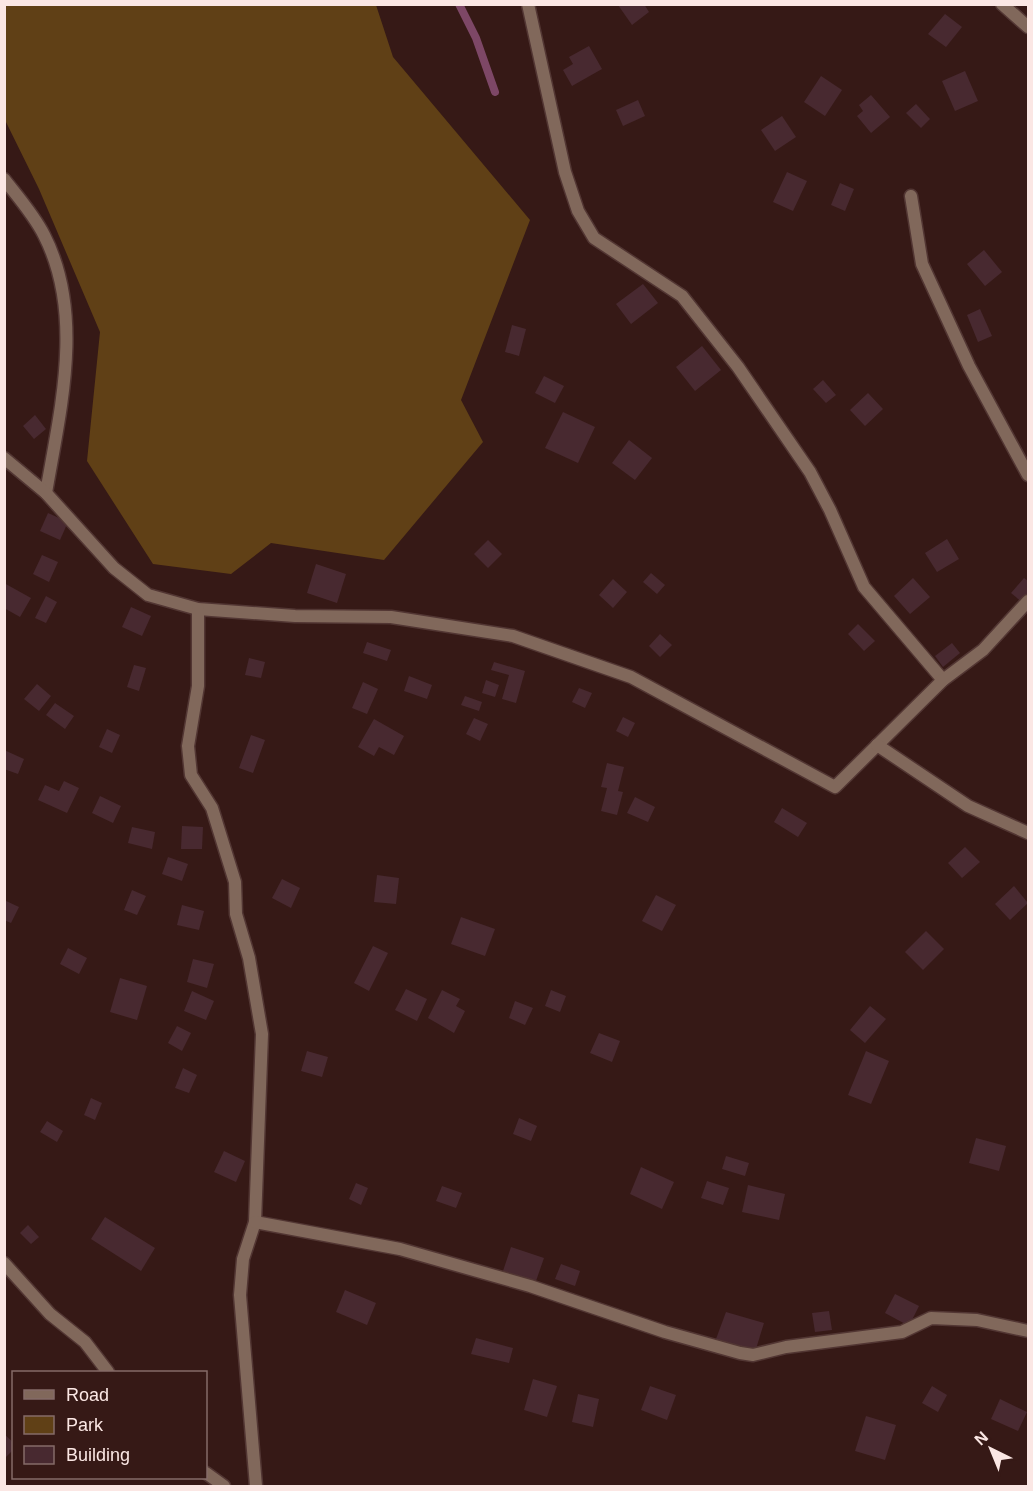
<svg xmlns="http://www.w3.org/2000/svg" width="1033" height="1491" viewBox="0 0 1033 1491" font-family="Helvetica,sans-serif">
<rect width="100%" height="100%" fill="#361916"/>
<!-- green -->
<polygon fill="#604016" points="5,4 376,5 393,57 530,220 461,400 483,442 384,560 271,543 231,574 153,564 87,461 100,332 39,189 5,120"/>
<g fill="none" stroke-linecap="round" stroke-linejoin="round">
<!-- stream -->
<polyline stroke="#7d4766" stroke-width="8" points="459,4 476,38 495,92"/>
</g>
<!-- building -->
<g fill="#482930">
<polygon points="644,4 649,12 632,25 618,5"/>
<polygon points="945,14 962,27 946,47 928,34"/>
<polygon points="589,46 602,69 572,86 563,70 573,64 569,57"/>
<polygon points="965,71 978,101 955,111 942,81"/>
<polygon points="821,76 842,90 825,116 804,102"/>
<polygon points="871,95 890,117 871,133 857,116 863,111 859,105"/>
<polygon points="638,100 645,116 623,126 616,110"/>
<polygon points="916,104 930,119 921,128 906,113"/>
<polygon points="782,116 796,137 775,151 761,130"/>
<polygon points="787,172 807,181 793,211 773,202"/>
<polygon points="840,183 854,189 845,211 831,205"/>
<polygon points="984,250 1002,272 985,286 967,264"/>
<polygon points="643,284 658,303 631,324 616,304"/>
<polygon points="980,309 992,336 978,342 967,315"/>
<polygon points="512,325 526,329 519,356 505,352"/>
<polygon points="702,346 721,370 695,391 676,367"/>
<polygon points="544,376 564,386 555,403 535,393"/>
<polygon points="823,380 836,395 826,403 813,389"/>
<polygon points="868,393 883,409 865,426 850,410"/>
<polygon points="563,412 595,427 578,463 545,448"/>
<polygon points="35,415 46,429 34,439 23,426"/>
<polygon points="629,440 652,458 635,480 612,463"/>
<polygon points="48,513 68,522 60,540 40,531"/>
<polygon points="947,539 959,559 937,572 925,553"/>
<polygon points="488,540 502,554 488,568 474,554"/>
<polygon points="42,555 58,562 49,582 33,574"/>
<polygon points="316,564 346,574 337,603 307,593"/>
<polygon points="651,573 665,585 657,594 643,582"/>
<polygon points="913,578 930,597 910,614 894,596"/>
<polygon points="1024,578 1028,581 1028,595 1023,603 1011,593"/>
<polygon points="613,579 627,592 613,608 599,595"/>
<polygon points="4,583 31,598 20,617 4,608"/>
<polygon points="46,596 57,602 46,623 35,618"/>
<polygon points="131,607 151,616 142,636 122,627"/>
<polygon points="858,624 875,641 864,651 848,634"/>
<polygon points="660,634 672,645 660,657 649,646"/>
<polygon points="367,642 391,650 387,661 363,653"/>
<polygon points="952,643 960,653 943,667 935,656"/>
<polygon points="249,658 265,662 261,678 245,675"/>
<polygon points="494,662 525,671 516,703 502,699 509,675 491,670"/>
<polygon points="134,665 146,668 139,691 127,687"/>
<polygon points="409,676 432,685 427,699 404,691"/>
<polygon points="486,680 499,685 495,697 482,693"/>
<polygon points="363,682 378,689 367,714 352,708"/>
<polygon points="37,684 51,696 39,711 24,699"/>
<polygon points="579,688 592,693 585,708 572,702"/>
<polygon points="465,696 482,702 479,711 461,705"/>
<polygon points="55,703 74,716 65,729 46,715"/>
<polygon points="623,717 635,723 628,737 616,731"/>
<polygon points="474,718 488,724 480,741 466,734"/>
<polygon points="374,719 404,736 394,755 379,747 374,756 358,747"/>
<polygon points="107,729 120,735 112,753 99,747"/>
<polygon points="251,735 265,740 253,773 239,768"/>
<polygon points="4,750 24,759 18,774 4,769"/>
<polygon points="607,763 624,767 618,791 623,792 617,815 601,811 607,788 601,787"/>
<polygon points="64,781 79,788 67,813 38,800 45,785 59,791"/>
<polygon points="100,796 121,806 113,823 92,813"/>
<polygon points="635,797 655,807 648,822 627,813"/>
<polygon points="782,808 807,823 798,837 774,822"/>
<polygon points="182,826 203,827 202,849 181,849"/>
<polygon points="132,827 155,832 152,849 128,843"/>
<polygon points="965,847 980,862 962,878 948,863"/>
<polygon points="168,857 188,864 182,881 162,874"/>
<polygon points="377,875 399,878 396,904 374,902"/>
<polygon points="282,879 300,888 291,908 272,898"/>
<polygon points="1014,886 1028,903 1010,920 995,904"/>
<polygon points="132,890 146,896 137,915 124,910"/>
<polygon points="656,895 676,905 662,931 642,921"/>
<polygon points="4,900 19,907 11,923 4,920"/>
<polygon points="182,905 204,911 199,930 177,925"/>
<polygon points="461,917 495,929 485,956 451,944"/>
<polygon points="926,931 944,949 923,970 905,952"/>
<polygon points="373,946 388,953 369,991 354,983"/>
<polygon points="68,948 87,958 79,974 60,964"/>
<polygon points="193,959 214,964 207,988 187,982"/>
<polygon points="120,978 147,986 137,1020 110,1012"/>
<polygon points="406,989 427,999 417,1021 395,1010"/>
<polygon points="442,990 460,999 456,1006 465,1011 454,1033 428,1018"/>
<polygon points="551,990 566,996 560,1012 545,1006"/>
<polygon points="192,991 214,1001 206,1020 184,1011"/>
<polygon points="515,1001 533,1008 525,1025 509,1018"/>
<polygon points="870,1006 886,1019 865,1043 850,1030"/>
<polygon points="177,1026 191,1033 182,1051 168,1043"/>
<polygon points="599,1033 620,1041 612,1062 590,1053"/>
<polygon points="307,1051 328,1057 322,1077 301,1071"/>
<polygon points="866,1051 889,1061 871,1104 848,1095"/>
<polygon points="183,1068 197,1075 189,1093 175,1088"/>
<polygon points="91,1098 102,1103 95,1120 84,1115"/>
<polygon points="519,1118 537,1126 531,1141 513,1134"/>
<polygon points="47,1121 63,1131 57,1142 40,1132"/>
<polygon points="976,1138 1006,1146 999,1171 969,1163"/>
<polygon points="224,1151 245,1161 236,1182 214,1172"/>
<polygon points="726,1156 749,1163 745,1176 722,1169"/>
<polygon points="641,1167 674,1182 662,1209 630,1194"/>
<polygon points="707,1181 729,1188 723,1205 701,1198"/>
<polygon points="356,1183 368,1188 361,1205 349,1199"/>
<polygon points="748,1185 785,1194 779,1220 742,1212"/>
<polygon points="442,1186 462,1193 456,1208 436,1201"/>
<polygon points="105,1217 155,1248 141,1271 91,1239"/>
<polygon points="28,1225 39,1237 31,1244 20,1233"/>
<polygon points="511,1247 544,1258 536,1281 503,1271"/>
<polygon points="561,1264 580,1271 575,1286 555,1279"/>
<polygon points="345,1290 376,1303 367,1325 336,1312"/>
<polygon points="895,1294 919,1306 909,1326 885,1313"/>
<polygon points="829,1311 832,1330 815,1332 812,1313"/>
<polygon points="726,1312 764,1323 755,1352 716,1339"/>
<polygon points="476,1338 513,1348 509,1363 471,1354"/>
<polygon points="533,1379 557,1386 547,1417 524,1410"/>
<polygon points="650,1386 676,1395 667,1420 641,1410"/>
<polygon points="932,1386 947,1395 938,1412 922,1403"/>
<polygon points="578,1394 599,1399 593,1427 572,1422"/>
<polygon points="1000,1399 1027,1412 1018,1431 991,1419"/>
<polygon points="866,1416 896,1425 885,1460 855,1451"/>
<polygon points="4,1434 14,1443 14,1449 4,1459"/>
</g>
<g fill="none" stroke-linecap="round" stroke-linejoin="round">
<defs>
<g id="minor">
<polyline points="528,4 565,172 578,211 594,238 682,296 738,367 810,472 830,510 864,587 943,680"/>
<polyline points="1002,4 1028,27"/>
<path d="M4,179c14,18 30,36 40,56 41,80 16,175 2,258"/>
<polyline points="911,196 922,264 969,366 1028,475"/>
<polyline points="4,458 46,493 114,568 148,595 198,609 295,616 391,617 513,636 631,677 835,787 943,680 983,650 1028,601"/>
<polyline points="198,609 198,686 188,746 191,775 212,808 235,882 236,914 249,958 262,1034 255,1222 243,1259 240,1295 256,1486"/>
<polyline points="877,745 968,806 1028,833"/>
<polyline points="255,1222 400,1249 530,1286 665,1332 740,1353 753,1355 786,1347 902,1332 931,1318 977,1320 1028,1331"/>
<polyline points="4,1263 50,1314 85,1342 108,1372"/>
<polyline points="206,1473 224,1486"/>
</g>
</defs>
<!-- minor casing -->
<use href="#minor" stroke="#523633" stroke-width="15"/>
<!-- minor -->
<use href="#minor" stroke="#81685b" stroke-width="12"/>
</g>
<!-- border -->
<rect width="1033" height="1491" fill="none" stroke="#fbe7e4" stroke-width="12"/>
<!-- legend -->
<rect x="12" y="1371" width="195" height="108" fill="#361916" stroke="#856b68" stroke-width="1.5"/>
<rect x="24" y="1390" width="30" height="9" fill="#81685b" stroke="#856b68" stroke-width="1.5"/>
<text x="66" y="1401" font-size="18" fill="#fbe7e4">Road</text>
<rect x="24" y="1416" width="30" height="18" fill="#604016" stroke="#856b68" stroke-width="1.5"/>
<text x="66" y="1431" font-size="18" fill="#fbe7e4">Park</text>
<rect x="24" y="1446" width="30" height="18" fill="#482930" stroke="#856b68" stroke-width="1.5"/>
<text x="66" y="1461" font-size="18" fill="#fbe7e4">Building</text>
<!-- north arrow -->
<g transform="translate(991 1449) rotate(317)" stroke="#361916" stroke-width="4.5" paint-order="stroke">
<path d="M0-4.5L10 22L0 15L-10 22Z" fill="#fbe7e4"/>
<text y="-9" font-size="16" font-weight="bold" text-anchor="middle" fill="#fbe7e4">N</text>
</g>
</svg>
